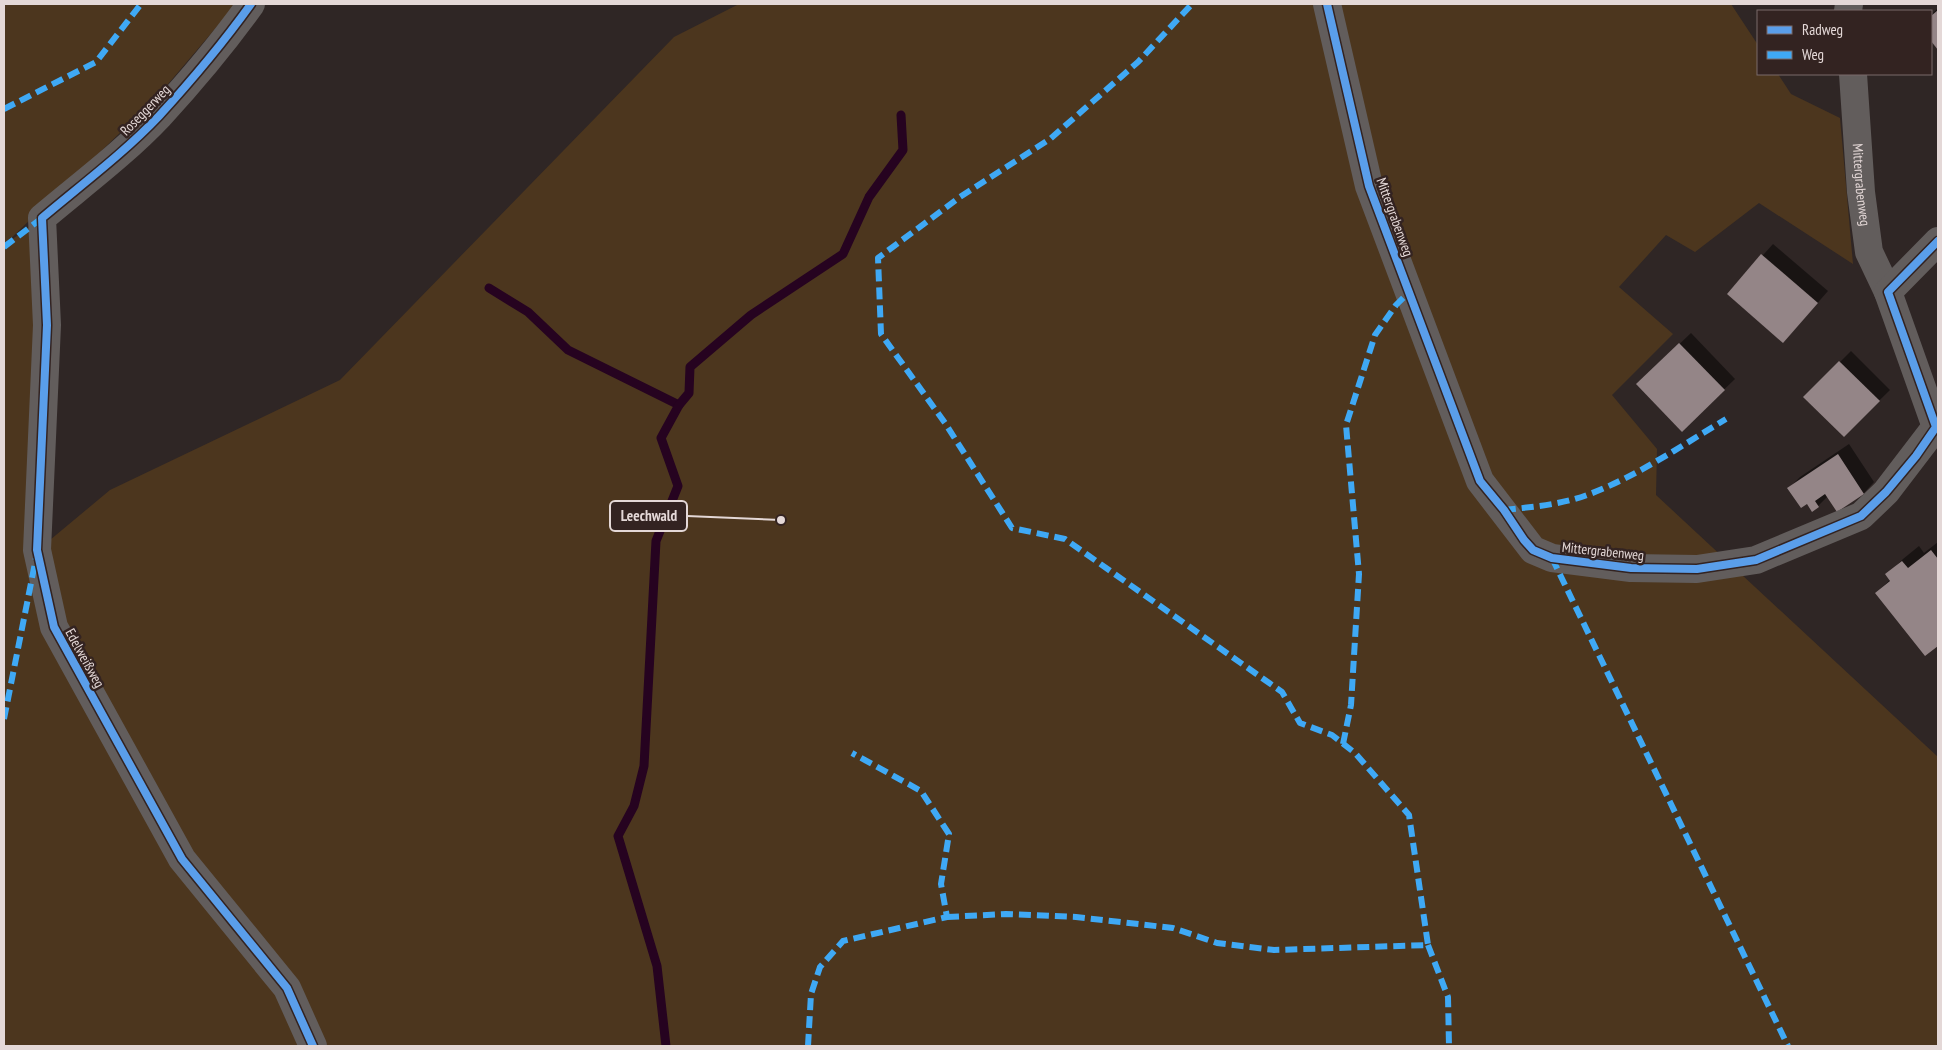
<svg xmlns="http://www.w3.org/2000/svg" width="1942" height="1050" viewBox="0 0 1942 1050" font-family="'PT Sans Narrow',sans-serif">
<rect width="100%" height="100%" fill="#2f2625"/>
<!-- green -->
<polygon fill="#4c361e" points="4,4 236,4 157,97 4,245 42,218 38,550 110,490 340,380 674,37 739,4 1731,4 1758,45 1758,74 1778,74 1791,94 1840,118 1853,264 1759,203 1695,252 1666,235 1619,287 1673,334 1612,395 1657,449 1656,495 1938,757 1938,1046 4,1046"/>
<!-- shadow -->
<g fill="#0007">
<polygon points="1938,8 1938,49 1931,39 1931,15"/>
<polygon points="1773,244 1828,291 1794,330 1728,294"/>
<polygon points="1691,333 1735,379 1682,430 1649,373"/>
<polygon points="1851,351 1890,390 1844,435 1805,397"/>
<polygon points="1849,444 1874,482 1864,493 1837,510 1828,496 1818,506 1807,502 1789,488 1800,477"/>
<polygon points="1938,542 1938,644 1926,654 1876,593 1891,579 1887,575 1903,559 1919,546 1924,553"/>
</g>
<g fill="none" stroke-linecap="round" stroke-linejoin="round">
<!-- stream -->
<g stroke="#260320" stroke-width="9">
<polyline points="489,288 528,312 568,350 679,405"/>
<polyline points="666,1046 657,966 618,836 634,806 644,766 656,541 678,486 661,438 679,405 689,393 690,367 751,315 843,254 869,197 903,150 901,115"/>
</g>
</g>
<!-- building -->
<g fill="#948587">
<polygon points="1938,10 1938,50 1931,41 1931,16"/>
<polygon points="1761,254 1818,303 1783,343 1727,294"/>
<polygon points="1679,343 1725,390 1682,432 1636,384"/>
<polygon points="1839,361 1880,401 1844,437 1803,397"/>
<polygon points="1838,454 1864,494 1837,512 1825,494 1815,501 1819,507 1812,512 1807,504 1801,508 1787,488"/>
<polygon points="1931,550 1938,559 1938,646 1925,656 1875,593 1890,581 1885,574 1902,561 1908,568"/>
</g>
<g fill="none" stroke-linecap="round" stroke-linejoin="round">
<!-- minor -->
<g stroke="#625d5c" stroke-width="28">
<path d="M251,4c-28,39 -59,76 -92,112 -35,37 -78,69 -117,102l5,107 -10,225 17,77 128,232 105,129 26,58"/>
<polyline points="1327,4 1369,186 1480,481 1533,550 1552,558 1631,568 1697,569 1756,560 1861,516 1886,492 1938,424"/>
<polyline points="1848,11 1849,4"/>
<path id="s1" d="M1853,74l8,118 8,60 19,40"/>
<polyline points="1936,427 1888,292 1938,241"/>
</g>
<!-- quiet -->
<g stroke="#3fa9f5" stroke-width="6" stroke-dasharray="12 6" stroke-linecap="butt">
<polyline points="4,109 96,62 141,4"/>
<polyline points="4,247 42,218"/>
<path d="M1504,510c27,-3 56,-5 83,-15 49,-18 94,-49 139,-76"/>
<polyline points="1552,558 1788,1046"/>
<polyline points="4,719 36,558"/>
<polyline points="1343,744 1351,705 1359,574 1346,425 1375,335 1396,305 1409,292"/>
<polyline points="947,917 1006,914 1076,917 1173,928 1217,943 1274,950 1428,945 1409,815 1355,753 1332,735 1300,723 1282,692 1065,539 1012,528 945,423 881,334 878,258 960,197 1050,139 1138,62 1192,4"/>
<polyline points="1428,945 1448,997 1449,1046"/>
<polyline points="808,1046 811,994 820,967 843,941 947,917 941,884 949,834 921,791 852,753"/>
</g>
<defs>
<g id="cycleway">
<path d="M251,4c-28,39 -59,76 -92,112 -35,37 -78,69 -117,102l5,107 -10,225 17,77 128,232 105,129 26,58"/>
<polyline points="1327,4 1369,186 1480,481 1504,510 1524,540 1533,550 1552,558 1631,568 1697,569 1756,560 1861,516 1886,492 1916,456 1936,427 1888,292 1938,241"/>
</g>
</defs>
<!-- cycleway casing -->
<use href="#cycleway" stroke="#332321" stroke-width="11"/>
<!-- cycleway -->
<use href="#cycleway" stroke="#5a9eea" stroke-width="8"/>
</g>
<g text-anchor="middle" stroke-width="5" stroke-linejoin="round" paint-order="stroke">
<!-- street labels -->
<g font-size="14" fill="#e4d8d7" stroke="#332321">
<text transform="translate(145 110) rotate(-46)" y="5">Roseggerweg</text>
<text dy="5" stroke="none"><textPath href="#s1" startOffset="111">Mittergrabenweg</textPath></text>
<text transform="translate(1395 217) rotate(70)" y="5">Mittergrabenweg</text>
<text transform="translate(1603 551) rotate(6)" y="5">Mittergrabenweg</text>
<text transform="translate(85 658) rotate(61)" y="5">Edelweißweg</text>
</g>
</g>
<!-- callouts -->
<path fill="none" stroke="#e4d8d7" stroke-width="2" d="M781 520L687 516"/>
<circle fill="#e4d8d7" stroke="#332321" stroke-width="2" cx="781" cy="520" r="5"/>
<rect fill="#332321" stroke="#e4d8d7" stroke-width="2" x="610" y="501" width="77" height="30" rx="5"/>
<g font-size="15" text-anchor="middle" font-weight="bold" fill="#e4d8d7">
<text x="649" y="521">Leechwald</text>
</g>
<!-- border -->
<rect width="1942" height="1050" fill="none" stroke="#e4d8d7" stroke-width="10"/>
<!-- legend -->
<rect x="1757" y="10" width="175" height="65" fill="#332321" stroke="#7a6b6a"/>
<rect x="1767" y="26" width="25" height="8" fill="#5a9eea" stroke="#7a6b6a"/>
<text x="1802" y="35" font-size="15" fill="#e4d8d7">Radweg</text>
<rect x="1767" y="51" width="25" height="8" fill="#3fa9f5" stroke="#7a6b6a"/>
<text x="1802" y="60" font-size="15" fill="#e4d8d7">Weg</text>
</svg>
